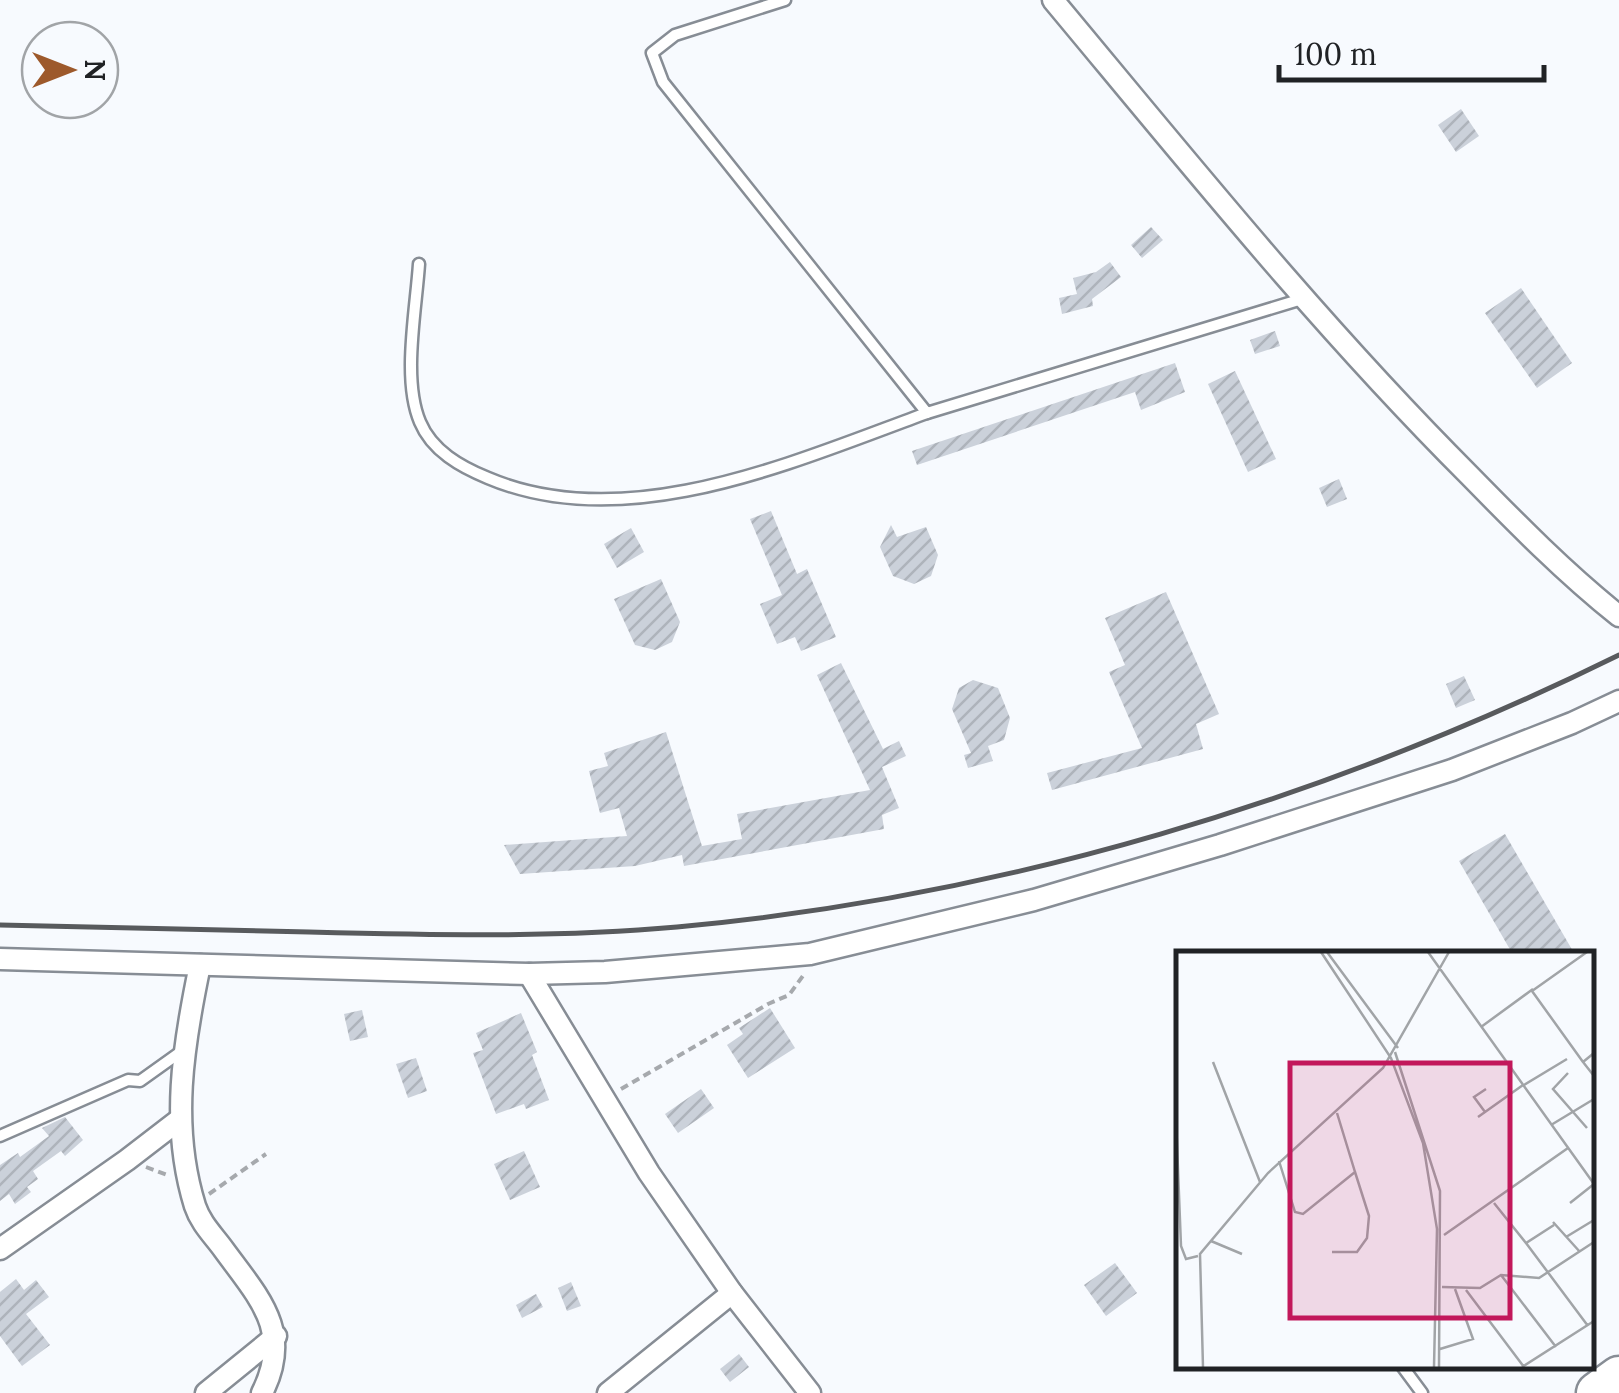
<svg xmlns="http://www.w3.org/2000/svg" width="1619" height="1393" font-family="Lora,serif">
	<defs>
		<pattern id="building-hatch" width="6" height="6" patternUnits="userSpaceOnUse" patternTransform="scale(2.5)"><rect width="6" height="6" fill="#cbd1da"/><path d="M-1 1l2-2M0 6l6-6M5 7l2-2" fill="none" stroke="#aeb3bb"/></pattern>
	</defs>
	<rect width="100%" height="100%" fill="#f7fafe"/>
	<!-- building -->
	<g fill="url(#building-hatch)">
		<path d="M 1461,109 L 1479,136 L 1456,152 L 1438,125 Z"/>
		<path d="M 1151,227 L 1163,240 L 1142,258 L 1131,245 Z"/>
		<path d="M 1110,262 L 1121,277 L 1092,299 L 1093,306 L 1062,314 L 1059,298 L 1077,294 L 1073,278 L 1096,272 Z"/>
		<path d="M 1521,288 L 1572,363 L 1537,388 L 1485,313 Z"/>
		<path d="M 1275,331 L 1280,346 L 1255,354 L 1250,340 Z"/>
		<path d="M 1175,363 L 1185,392 L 1141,410 L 1135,392 L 917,465 L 912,451 Z"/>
		<path d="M 1235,371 L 1276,459 L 1248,472 L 1208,384 Z"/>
		<path d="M 1339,479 L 1347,499 L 1327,507 L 1319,488 Z"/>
		<path d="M 771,511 L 797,574 L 807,569 L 836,637 L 801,651 L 795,637 L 777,644 L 760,604 L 782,595 L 750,519 Z"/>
		<path d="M 891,525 L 897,537 L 926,527 L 938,555 L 931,576 L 914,584 L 893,576 L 880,547 Z"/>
		<path d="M 631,528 L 644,552 L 617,568 L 604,544 Z"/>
		<path d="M 661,579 L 680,622 L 672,642 L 655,650 L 635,645 L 614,599 Z"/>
		<path d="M 1166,592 L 1219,714 L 1196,724 L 1203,749 L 1052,790 L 1047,773 L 1142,748 L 1109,672 L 1125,665 L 1105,618 Z"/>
		<path d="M 841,663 L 883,749 L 899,741 L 906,756 L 882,767 L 899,808 L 882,815 L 884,829 L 684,866 L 682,855 L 635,866 L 520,874 L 504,845 L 627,836 L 619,808 L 600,813 L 589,771 L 608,766 L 604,753 L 666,732 L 702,846 L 742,839 L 737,814 L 870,790 L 817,675 Z"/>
		<path d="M 1464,676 L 1475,700 L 1456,708 L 1446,684 Z"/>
		<path d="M 973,680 L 998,688 L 1010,718 L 1004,740 L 988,746 L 993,761 L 968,768 L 964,755 L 971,753 L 952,709 L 959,688 Z"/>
		<path d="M 1505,834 L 1574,953 L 1512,953 L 1459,861 Z"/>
		<path d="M 770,1008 L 795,1048 L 748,1078 L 727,1045 L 743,1034 L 739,1028 Z"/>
		<path d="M 362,1010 L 368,1037 L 350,1041 L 344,1014 Z"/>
		<path d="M 521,1013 L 537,1052 L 532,1055 L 549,1100 L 526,1109 L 524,1104 L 496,1114 L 473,1053 L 483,1050 L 476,1033 Z"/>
		<path d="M 416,1058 L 427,1091 L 408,1098 L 396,1064 Z"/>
		<path d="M 701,1089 L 714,1108 L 678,1133 L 665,1114 Z"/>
		<path d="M 65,1117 L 83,1140 L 65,1156 L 61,1151 L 33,1171 L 38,1179 L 27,1187 L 31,1192 L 15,1204 L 9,1194 L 0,1201 L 0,1165 L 18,1153 L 20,1157 L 49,1136 L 42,1128 Z"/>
		<path d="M 524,1151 L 540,1187 L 510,1200 L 494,1164 Z"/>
		<path d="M 1115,1263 L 1137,1293 L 1106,1316 L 1084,1285 Z"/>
		<path d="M 16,1279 L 24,1290 L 36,1280 L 49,1297 L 26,1314 L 50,1345 L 22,1366 L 0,1336 L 0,1292 Z"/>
		<path d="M 571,1282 L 581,1306 L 567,1311 L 558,1288 Z"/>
		<path d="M 536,1294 L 543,1307 L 522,1318 L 516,1305 Z"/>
		<path d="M 739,1354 L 749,1367 L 730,1382 L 720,1369 Z"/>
	</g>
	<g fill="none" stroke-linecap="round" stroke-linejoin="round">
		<!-- lane casing -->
		<g stroke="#878d95" stroke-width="15">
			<g id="lane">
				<path d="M 785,0 L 675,35 L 652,53 L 663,82 L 927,413 L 1302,299"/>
				<path d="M 419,264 C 416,310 402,380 420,422 C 432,451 461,467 488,478 C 627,537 795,461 927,413"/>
				<path d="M 0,1136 L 128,1080 L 140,1081 L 182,1051"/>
				<path d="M 1402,1366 L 1422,1393"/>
			</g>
		</g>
		<!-- street casing -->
		<g stroke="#878d95" stroke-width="25">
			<g id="street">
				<path d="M 1053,0 C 1188,162 1320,326 1469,475 C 1517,524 1565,573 1619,616"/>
				<path d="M 0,959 L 529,974 L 605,972 L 810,954 L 1034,900 L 1220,845 L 1452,770 L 1572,723 L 1619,701"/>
				<path d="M 200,965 C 183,1046 170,1126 195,1206 C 201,1224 214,1236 224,1250 C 260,1299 293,1332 262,1393"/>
				<path d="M 529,974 L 649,1173 L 732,1293 L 810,1393"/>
				<path d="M 0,1249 L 127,1160 L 179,1120"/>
				<path d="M 206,1393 L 276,1336"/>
				<path d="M 608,1393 L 732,1293"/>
			</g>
		</g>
		<!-- highway casing -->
		<g stroke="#878d95" stroke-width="45">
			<path id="highway" d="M 1597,1393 L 1619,1377"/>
		</g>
		<!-- path -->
		<g stroke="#a6a9ad" stroke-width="4" stroke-dasharray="8 5" stroke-linecap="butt">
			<path d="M 621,1089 L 768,1004 L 789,995 L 805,973"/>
			<path d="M 146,1167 L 170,1176"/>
			<path d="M 209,1194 L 266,1154"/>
		</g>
		<!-- lane -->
		<use href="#lane" stroke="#fff" stroke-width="10"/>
		<!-- street -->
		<use href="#street" stroke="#fff" stroke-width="20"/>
		<!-- highway -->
		<use href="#highway" stroke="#fff" stroke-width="40"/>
		<!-- rail -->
		<path stroke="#585a5d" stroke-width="5" d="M 0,925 C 103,928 206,930 309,932 C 431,935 555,938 677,927 C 1004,897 1325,800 1619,655"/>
	</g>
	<!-- overview -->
	<g transform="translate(1176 951)">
		<rect width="418" height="418" fill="#f7fafe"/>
		<path fill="none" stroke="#a1a4a7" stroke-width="2.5" d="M 145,1 L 215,107 L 247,192 L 261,278 L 258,416M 151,1 L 222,97M 252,1 L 418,233M 305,76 L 357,38M 219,101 L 264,240 L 263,416M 418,102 L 407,111 L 418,125M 37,111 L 84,231M 407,111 L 356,40 L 411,1M 392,122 L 377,138 L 411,177M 348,134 L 391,108M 309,161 L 298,146 L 310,138M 302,166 L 347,134M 0,167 L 5,295 L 10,308 L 22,305M 375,174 L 418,148M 103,210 L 119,261 L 127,263 L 179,221 L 161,162M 318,252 L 350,292 L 378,274M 394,252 L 418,233M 377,271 L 404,301M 268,284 L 392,197M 390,286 L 418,269M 35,290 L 66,303M 350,292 L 412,375M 156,301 L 181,301 L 191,287 L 193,265 L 179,221M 325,324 L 380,396M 266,336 L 304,337 L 325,324 L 363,327 L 418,291M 290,339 L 348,416M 264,398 L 297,388 L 279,338M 27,416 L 24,303 L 92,222 L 207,117 L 273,1M 346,416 L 418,370"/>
		<path fill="#c2185b" fill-opacity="0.15" stroke="#c2185b" stroke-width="5" d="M 114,112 L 334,112 L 334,367 L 114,367 Z"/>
		<rect width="418" height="418" fill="none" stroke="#202225" stroke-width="5"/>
	</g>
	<!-- north arrow -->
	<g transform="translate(70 70) rotate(90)"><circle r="48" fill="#f7fafe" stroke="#a1a4a7" stroke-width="2.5"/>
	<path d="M0-8L18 38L0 25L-18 38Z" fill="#9d592b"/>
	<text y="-15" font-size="28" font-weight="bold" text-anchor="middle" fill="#202225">N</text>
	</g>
	<!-- scale -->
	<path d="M1279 65v15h265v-15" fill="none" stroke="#202225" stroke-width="5"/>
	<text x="1294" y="65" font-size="30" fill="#202225" stroke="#f7fafe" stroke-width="8" paint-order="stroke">100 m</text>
</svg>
